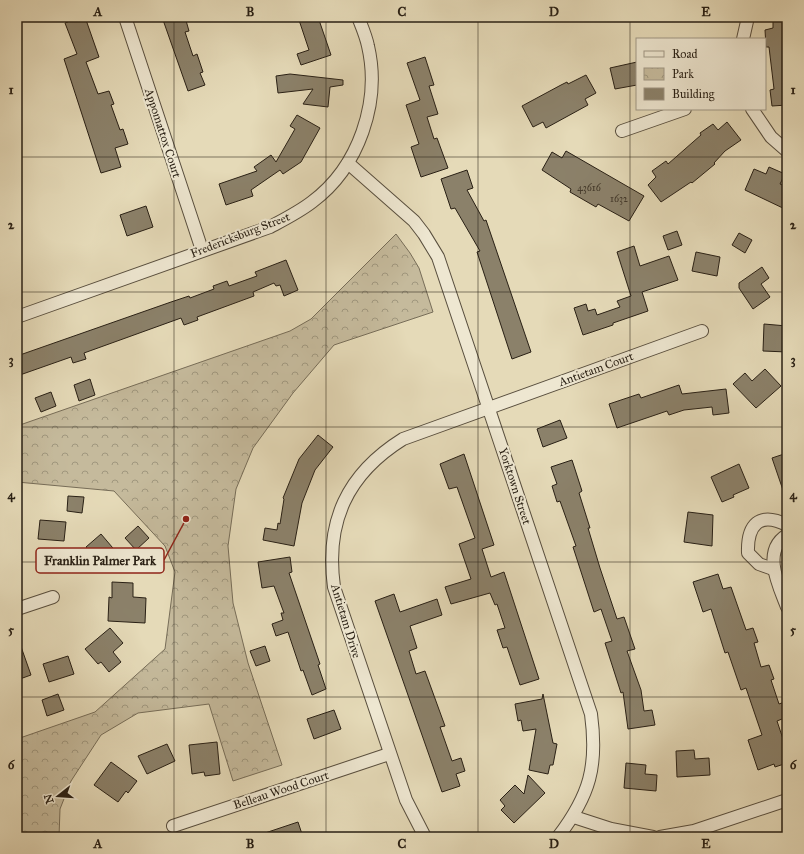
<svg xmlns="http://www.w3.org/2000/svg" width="804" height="854" font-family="'IM FELL Great Primer',serif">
	<defs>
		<pattern id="park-crowns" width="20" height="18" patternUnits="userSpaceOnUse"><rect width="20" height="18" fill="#c5ba9c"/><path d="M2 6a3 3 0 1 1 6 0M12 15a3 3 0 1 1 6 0" fill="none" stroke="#a0977e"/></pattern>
	</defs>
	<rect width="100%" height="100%" fill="#e5dab8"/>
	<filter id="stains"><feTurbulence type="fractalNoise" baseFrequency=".005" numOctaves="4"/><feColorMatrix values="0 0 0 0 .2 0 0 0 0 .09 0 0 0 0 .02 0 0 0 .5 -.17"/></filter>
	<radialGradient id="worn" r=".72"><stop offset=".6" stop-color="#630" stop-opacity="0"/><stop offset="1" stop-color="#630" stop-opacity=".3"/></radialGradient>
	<!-- park -->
	<path fill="url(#park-crowns)" stroke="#776d58" d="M 396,234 L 410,253 L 419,268 L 433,312 L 334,345 L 293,393 L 253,448 L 236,489 L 228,546 L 233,603 L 248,663 L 282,765 L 233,781 L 209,704 L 138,713 L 101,735 L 71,781 L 60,809 L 59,837 L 17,837 L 17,739 L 95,712 L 165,649 L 175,572 L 165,546 L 114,491 L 17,482 L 17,426 L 290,331 L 311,319 Z"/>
	<!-- building -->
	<g fill="#8b816a" stroke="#292015">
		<path d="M 66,17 L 85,17 L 99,57 L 86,62 L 98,94 L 109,91 L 114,104 L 111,105 L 120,130 L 123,129 L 128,144 L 115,148 L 121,167 L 101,173 L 64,59 L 77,54 L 65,23 L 68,22 Z"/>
		<path d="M 162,17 L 185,17 L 189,31 L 185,32 L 193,56 L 197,54 L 203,72 L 200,73 L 205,85 L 188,91 Z"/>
		<path d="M 298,17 L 318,17 L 331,55 L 301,65 L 297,54 L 309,50 Z"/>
		<path d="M 773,17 L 787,17 L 787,105 L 772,106 L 770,90 L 774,89 L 769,47 L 766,47 L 765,30 L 773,28 Z"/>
		<path d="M 425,57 L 434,85 L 429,86 L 438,114 L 427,117 L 434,139 L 437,138 L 448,168 L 421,177 L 411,147 L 419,144 L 406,105 L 420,100 L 407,63 Z"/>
		<path d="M 637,62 L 637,85 L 615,89 L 610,68 Z"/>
		<path d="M 290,74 L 343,80 L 343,85 L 330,87 L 328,107 L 303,104 L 313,89 L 278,93 L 276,76 Z"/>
		<path d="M 586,75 L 596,93 L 585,99 L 588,105 L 546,128 L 543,122 L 533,127 L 522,106 L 561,85 L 567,82 L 568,84 Z"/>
		<path d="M 297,115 L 320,128 L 301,162 L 283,174 L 280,170 L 251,190 L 253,196 L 226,205 L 219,184 L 257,171 L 254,167 L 271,155 L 276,162 L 295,129 L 290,126 Z"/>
		<path d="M 727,122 L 741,140 L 725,151 L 714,163 L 715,164 L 692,183 L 691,182 L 661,202 L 648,185 L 656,177 L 652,171 L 666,161 L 668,164 L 701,135 L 700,133 L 713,124 L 718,130 Z"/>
		<path d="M 566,151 L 644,196 L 629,221 L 598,204 L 596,207 L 570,192 L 571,189 L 542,170 L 552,152 L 562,158 Z"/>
		<path d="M 769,167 L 785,174 L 780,184 L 787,187 L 787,210 L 745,190 L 754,169 L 766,174 Z"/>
		<path d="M 467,170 L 473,188 L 467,190 L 484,221 L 486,220 L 531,352 L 512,359 L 477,252 L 480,251 L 455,208 L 451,209 L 441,179 Z"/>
		<path d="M 146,206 L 153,227 L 127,236 L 120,215 Z"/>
		<path d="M 677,231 L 682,245 L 668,250 L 663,236 Z"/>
		<path d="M 739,233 L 752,240 L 745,253 L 732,245 Z"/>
		<path d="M 634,246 L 640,266 L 669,256 L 678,280 L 642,292 L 648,311 L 613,323 L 613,325 L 583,335 L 574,308 L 586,304 L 588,311 L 595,309 L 597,315 L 620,307 L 617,301 L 631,296 L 617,252 Z"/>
		<path d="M 696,252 L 720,257 L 717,276 L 692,271 Z"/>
		<path d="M 286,260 L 298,290 L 284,296 L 280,285 L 276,286 L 274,283 L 253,292 L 254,296 L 197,317 L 198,320 L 184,325 L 181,318 L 84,353 L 86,359 L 73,363 L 71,357 L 17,376 L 17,356 L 171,302 L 189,296 L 190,298 L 214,289 L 213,286 L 227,281 L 229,286 L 257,276 L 255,272 Z"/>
		<path d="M 762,267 L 769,278 L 761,284 L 770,297 L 753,309 L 739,288 L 739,283 Z"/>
		<path d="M 764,324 L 787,326 L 787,352 L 763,351 Z"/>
		<path d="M 765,369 L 781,386 L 756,408 L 733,384 L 745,373 L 752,381 Z"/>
		<path d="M 90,379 L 95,395 L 79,401 L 74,385 Z"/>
		<path d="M 679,385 L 682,394 L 726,389 L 729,413 L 713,415 L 712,407 L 684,410 L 669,415 L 667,411 L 617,428 L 609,404 L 639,394 L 641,398 Z"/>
		<path d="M 51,392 L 56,406 L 41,412 L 35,398 Z"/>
		<path d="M 560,420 L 567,438 L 543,447 L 537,429 Z"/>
		<path d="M 318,435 L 333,447 L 315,470 L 302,503 L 294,546 L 263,540 L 265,528 L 277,530 L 278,523 L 280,524 L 284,499 L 283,498 L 299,459 Z"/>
		<path d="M 787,453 L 787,496 L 785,496 L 772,458 Z"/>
		<path d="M 464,454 L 494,545 L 482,549 L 491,577 L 504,572 L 539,679 L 520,685 L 507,647 L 503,648 L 497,630 L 505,628 L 497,604 L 495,605 L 490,593 L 451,604 L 445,587 L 471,579 L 459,544 L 475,538 L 457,487 L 449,489 L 440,464 Z"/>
		<path d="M 572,460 L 582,491 L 579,493 L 590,528 L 588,528 L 600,568 L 617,619 L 624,617 L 635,649 L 627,651 L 641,690 L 644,711 L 652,710 L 655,725 L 628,729 L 623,692 L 621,693 L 605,643 L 612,641 L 601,609 L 594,612 L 573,547 L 576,546 L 560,501 L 557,502 L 552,486 L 557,484 L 551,467 Z"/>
		<path d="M 739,464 L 749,488 L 733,495 L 734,497 L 722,502 L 711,477 Z"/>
		<path d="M 68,496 L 84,497 L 82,513 L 67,511 Z"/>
		<path d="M 688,512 L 713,515 L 712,546 L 684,542 Z"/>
		<path d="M 40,520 L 66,522 L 64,541 L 38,539 Z"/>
		<path d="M 138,526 L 149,538 L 136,550 L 125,538 Z"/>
		<path d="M 101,534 L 118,554 L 103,567 L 86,547 Z"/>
		<path d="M 290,557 L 292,572 L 289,573 L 320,664 L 318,665 L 326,689 L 312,695 L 303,670 L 301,671 L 288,632 L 276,636 L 272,624 L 283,620 L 281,613 L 284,613 L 274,586 L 262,588 L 258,562 Z"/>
		<path d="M 718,574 L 723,589 L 731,587 L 746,630 L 753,628 L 758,642 L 754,643 L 761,667 L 769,665 L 774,679 L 771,680 L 779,704 L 787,701 L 787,717 L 777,721 L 787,751 L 787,763 L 775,767 L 774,764 L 758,770 L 748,740 L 762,735 L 746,688 L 741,690 L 728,652 L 725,653 L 711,609 L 703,612 L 693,582 Z"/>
		<path d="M 112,582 L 133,583 L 133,597 L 146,598 L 145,623 L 108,621 L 109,597 L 112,598 Z"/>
		<path d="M 394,594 L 400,612 L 437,599 L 442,615 L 410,626 L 417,648 L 409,651 L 416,674 L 425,671 L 445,726 L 440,727 L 452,761 L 461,758 L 465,771 L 456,774 L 460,786 L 442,792 L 375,601 Z"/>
		<path d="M 110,628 L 123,643 L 113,652 L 121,662 L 109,672 L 101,662 L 98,664 L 85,649 Z"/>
		<path d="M 17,641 L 19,641 L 31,675 L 17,680 Z"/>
		<path d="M 265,646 L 270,661 L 256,666 L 250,651 Z"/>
		<path d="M 68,656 L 74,674 L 49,682 L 43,664 Z"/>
		<path d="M 58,694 L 64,710 L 47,716 L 42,700 Z"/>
		<path d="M 543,694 L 553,743 L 557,744 L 553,765 L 550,765 L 548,774 L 529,770 L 536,729 L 523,731 L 521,720 L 518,721 L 515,704 L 542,699 Z"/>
		<path d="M 334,710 L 341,729 L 314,739 L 307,719 Z"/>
		<path d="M 217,742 L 220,774 L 205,776 L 204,772 L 192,774 L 189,745 Z"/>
		<path d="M 167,744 L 175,761 L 147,774 L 138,756 Z"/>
		<path d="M 694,750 L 695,759 L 709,758 L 710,775 L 677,777 L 676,751 Z"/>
		<path d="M 111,762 L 137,781 L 128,793 L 126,791 L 118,802 L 94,785 Z"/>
		<path d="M 626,763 L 646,765 L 645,774 L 657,775 L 656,791 L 624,788 Z"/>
		<path d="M 528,775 L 545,793 L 514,823 L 501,810 L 505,806 L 500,800 L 515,785 L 524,794 Z"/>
		<path d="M 298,822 L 303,837 L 259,837 L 259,835 Z"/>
	</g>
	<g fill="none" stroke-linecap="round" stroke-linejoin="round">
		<!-- minor casing -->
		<g stroke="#584e3e" stroke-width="14">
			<g id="minor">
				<path d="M 125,17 L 202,250"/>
				<path d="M 743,39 L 748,17"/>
				<path d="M 752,109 L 771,137 L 787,151"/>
				<path d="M 622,131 L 685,109"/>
				<path d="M 348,163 L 414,221 L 424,234 L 438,257 L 591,714 C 598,766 590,795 558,837"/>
				<path d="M 17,317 L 270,227 C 285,219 299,212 312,202 C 359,167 381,102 368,46 C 366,36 362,27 358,17"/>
				<path d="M 787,535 C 761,551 779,586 787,607"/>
				<path d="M 773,569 L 759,564 L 748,553 C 747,525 759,511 787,525"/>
				<path d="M 17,609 L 53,597"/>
				<path d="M 574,817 L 611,829 L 653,837"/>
				<path d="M 173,826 L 389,754"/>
				<path d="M 425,837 L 406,800 L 334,587 C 325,522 347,474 403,439 L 702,331"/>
				<path d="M 660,837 L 694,831 L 787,800"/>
			</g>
		</g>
		<!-- minor -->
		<use href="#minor" stroke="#eee7d1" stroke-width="12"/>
	</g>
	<!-- grid -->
	<path fill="none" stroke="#292015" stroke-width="1" stroke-opacity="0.55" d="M 174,17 L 174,837M 326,17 L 326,837M 478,17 L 478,837M 630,17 L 630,837M 17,157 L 787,157M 17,292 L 787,292M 17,427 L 787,427M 17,562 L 787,562M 17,697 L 787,697"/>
	<g text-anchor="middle" stroke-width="4" stroke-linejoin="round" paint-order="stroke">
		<!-- number labels -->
		<g font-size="10" fill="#42382a">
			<text x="589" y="191">43616</text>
			<text x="619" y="202">1632</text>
		</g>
		<!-- street labels -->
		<g font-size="12" fill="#292015" stroke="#eee7d1">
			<text transform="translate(163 133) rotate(72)" y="4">Appomattox Court</text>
			<text transform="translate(240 235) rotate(-21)" y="4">Fredericksburg Street</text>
			<text transform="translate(596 369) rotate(-20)" y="4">Antietam Court</text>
			<text transform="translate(515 486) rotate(72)" y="4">Yorktown Street</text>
			<text transform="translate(346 621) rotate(73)" y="4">Antietam Drive</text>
			<text transform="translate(281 790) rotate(-18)" y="4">Belleau Wood Court</text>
		</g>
	</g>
	<!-- callouts -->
	<path fill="none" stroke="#8f2418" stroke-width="1.5" d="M186 519L164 560"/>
	<circle fill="#8f2418" stroke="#eee7d1" stroke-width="1.5" cx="186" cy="519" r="4"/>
	<rect fill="#eee7d1" stroke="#8f2418" stroke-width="1.5" x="36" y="548" width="128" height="25" rx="4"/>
	<g font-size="13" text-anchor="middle" font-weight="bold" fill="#292015">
		<text x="100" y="565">Franklin Palmer Park</text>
	</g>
	<!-- margin -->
	<rect width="804" height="854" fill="none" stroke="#e5dab8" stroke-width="44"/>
	<!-- legend -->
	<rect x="636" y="38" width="130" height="72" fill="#eee7d1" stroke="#9f9786"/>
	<rect x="644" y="51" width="20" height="6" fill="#eee7d1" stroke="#9f9786"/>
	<text x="672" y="58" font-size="12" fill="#292015">Road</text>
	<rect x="644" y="68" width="20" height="12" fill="url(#park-crowns)" stroke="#9f9786"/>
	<text x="672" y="78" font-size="12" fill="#292015">Park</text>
	<rect x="644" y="88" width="20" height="12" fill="#8b816a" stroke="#9f9786"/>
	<text x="672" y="98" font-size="12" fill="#292015">Building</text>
	<!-- north arrow -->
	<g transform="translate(58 796) rotate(253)" stroke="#eee7d1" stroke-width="3" paint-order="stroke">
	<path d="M0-3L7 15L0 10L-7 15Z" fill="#292015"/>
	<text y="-6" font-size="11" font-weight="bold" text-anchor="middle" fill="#292015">N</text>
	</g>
	<rect x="22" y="22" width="760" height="810" fill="none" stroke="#292015" stroke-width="1.5"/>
	<g font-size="13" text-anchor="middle" font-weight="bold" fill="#292015">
		<text x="98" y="16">A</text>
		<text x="250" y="16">B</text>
		<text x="402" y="16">C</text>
		<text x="554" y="16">D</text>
		<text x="706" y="16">E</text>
		<text x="11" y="94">1</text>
		<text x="793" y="94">1</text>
		<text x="11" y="229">2</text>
		<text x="793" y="229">2</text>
		<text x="11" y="364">3</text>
		<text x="793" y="364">3</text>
		<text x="11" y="499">4</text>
		<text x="793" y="499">4</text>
		<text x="11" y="634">5</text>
		<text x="793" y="634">5</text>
		<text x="11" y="769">6</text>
		<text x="793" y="769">6</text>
		<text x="98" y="848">A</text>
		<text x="250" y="848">B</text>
		<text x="402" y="848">C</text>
		<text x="554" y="848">D</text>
		<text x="706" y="848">E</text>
	</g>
	<rect width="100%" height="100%" filter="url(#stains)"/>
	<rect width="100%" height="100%" fill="url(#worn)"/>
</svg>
